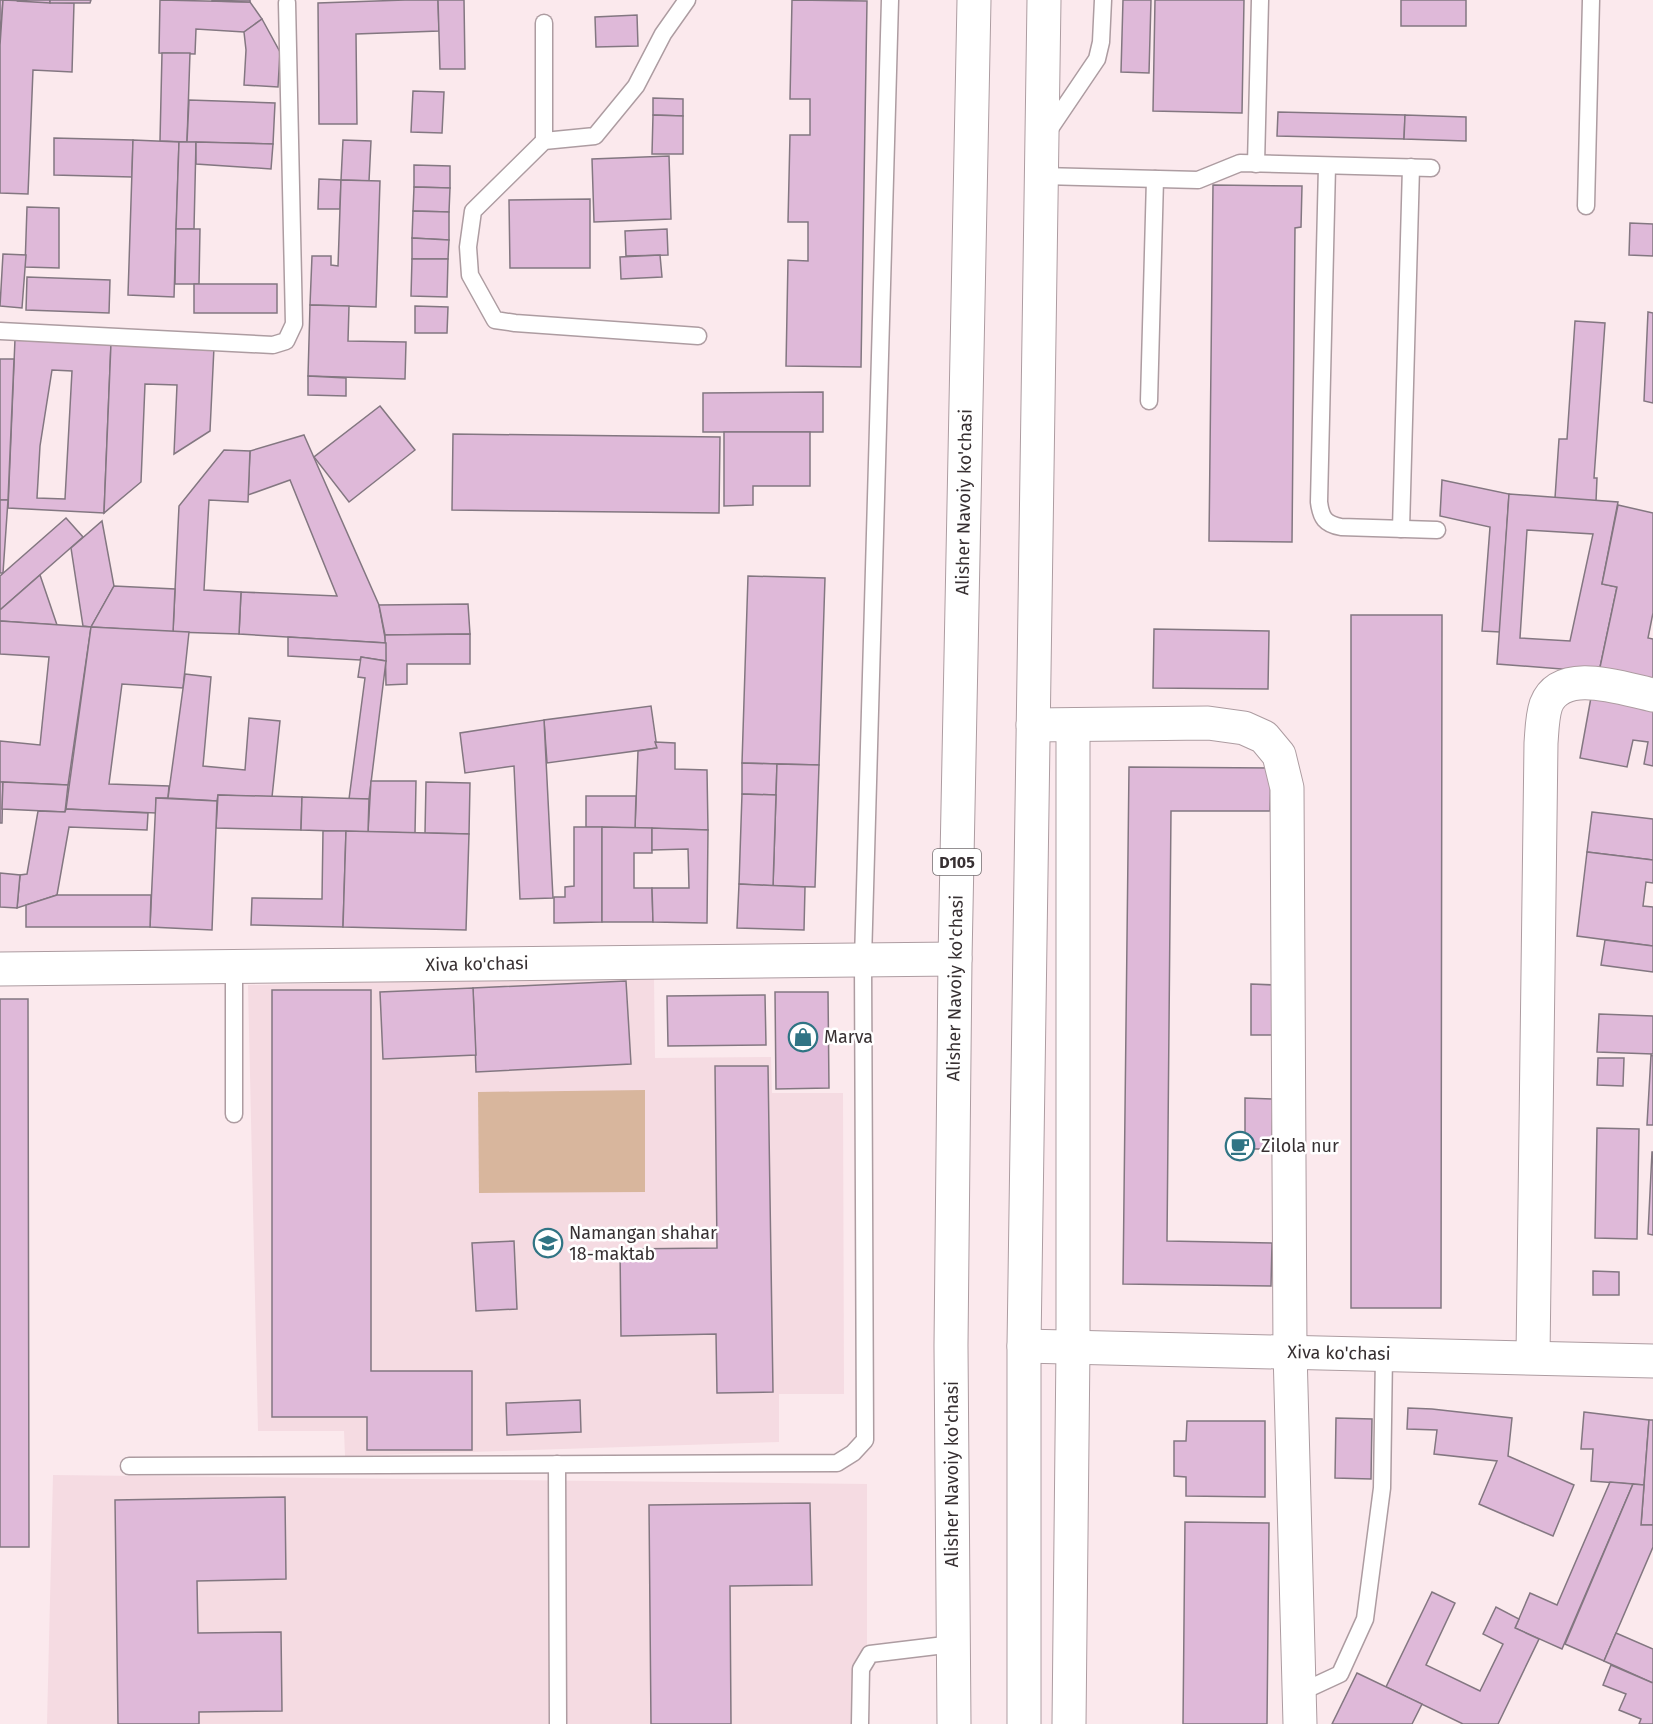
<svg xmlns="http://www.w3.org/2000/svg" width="1653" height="1724" font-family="'Fira Sans',sans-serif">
	<rect width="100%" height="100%" fill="#fbe9ed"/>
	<!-- built -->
	<g fill="#f5dbe2">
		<path d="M 654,977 L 655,1058 L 771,1057 L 772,1093 L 843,1093 L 844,1394 L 779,1394 L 779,1442 L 345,1456 L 344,1431 L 258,1431 L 248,985 Z"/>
		<path d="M 53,1475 L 867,1484 L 867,1724 L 47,1724 Z"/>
	</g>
	<!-- green -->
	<path fill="#d8b69d" d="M 645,1090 L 645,1192 L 479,1193 L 478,1092 Z"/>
	<!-- building -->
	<g fill="#dfb9d9" stroke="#837781" stroke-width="1.5" fill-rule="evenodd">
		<path d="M 0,0 L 3,0 L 0,45 Z"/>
		<path d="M 3,0 L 74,3 L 72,72 L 33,70 L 28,194 L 0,193 L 0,45 Z"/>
		<path d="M 19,0 L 50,0 L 50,3 L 18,1 Z"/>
		<path d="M 50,0 L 91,0 L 90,3 L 50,3 Z"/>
		<path d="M 160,0 L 250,2 L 262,19 L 244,32 L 196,29 L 195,54 L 159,53 Z"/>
		<path d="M 212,0 L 250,0 L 250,2 L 212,1 Z"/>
		<path d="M 405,0 L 438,0 L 439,31 L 356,34 L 357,124 L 319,124 L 318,3 Z"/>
		<path d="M 438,0 L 464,0 L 465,69 L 440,69 Z"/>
		<path d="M 792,0 L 867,1 L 861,367 L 786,366 L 788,260 L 808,261 L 808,222 L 788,222 L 790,135 L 810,135 L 810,99 L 790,99 Z"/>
		<path d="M 1123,0 L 1151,0 L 1149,73 L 1121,72 Z"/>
		<path d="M 1155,0 L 1244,0 L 1242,113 L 1153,111 Z"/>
		<rect x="1401" y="0" width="65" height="26"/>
		<path d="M 637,15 L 638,46 L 596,47 L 595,17 Z"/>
		<path d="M 262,19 L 280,52 L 278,87 L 244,85 L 246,50 L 244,32 Z"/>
		<path d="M 162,53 L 190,53 L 187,142 L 160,141 Z"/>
		<path d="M 413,91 L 444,92 L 442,133 L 411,132 Z"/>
		<path d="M 653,98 L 683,99 L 683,116 L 653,115 Z"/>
		<path d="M 189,100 L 275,103 L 273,144 L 187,142 Z"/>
		<path d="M 1278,112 L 1405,115 L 1404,139 L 1277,136 Z"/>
		<path d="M 653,115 L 683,116 L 683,154 L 652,154 Z"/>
		<path d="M 1405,115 L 1466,117 L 1466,141 L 1404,139 Z"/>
		<path d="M 54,138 L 133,140 L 132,177 L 54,175 Z"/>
		<path d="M 133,140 L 179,142 L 174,297 L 128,295 Z"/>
		<path d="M 343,140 L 371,141 L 369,181 L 341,180 Z"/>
		<path d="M 179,142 L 196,142 L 194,229 L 176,229 Z"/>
		<path d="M 196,142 L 273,144 L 271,169 L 196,164 Z"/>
		<path d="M 669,156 L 671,219 L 594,222 L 592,159 Z"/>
		<path d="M 414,165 L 450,166 L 450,188 L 414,187 Z"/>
		<path d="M 319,179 L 341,180 L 340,209 L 318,209 Z"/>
		<path d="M 341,180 L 380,181 L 376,307 L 310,305 L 312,256 L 331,256 L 331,265 L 338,266 Z"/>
		<path d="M 1213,185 L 1302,186 L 1301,227 L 1295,228 L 1292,542 L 1209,541 Z"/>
		<path d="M 414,187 L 450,188 L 449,212 L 413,211 Z"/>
		<path d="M 590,199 L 590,268 L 510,268 L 509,200 Z"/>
		<path d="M 27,207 L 59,208 L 59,268 L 25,267 Z"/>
		<path d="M 413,211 L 449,212 L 449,240 L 412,238 Z"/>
		<path d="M 1630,223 L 1653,224 L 1653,256 L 1629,255 Z"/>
		<path d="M 176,229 L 200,229 L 199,284 L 175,284 Z"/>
		<path d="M 667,229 L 668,255 L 626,256 L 625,231 Z"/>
		<path d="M 412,238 L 449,240 L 448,259 L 412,259 Z"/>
		<path d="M 3,254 L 26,255 L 22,308 L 0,306 Z"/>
		<path d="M 660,255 L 662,277 L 621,279 L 620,257 Z"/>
		<path d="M 412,259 L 448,259 L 447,297 L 411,296 Z"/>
		<path d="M 27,277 L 110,280 L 109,313 L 26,310 Z"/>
		<rect x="194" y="284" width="83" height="29"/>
		<path d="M 310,305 L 349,306 L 348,341 L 406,342 L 405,379 L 308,376 Z"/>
		<path d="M 415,306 L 448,307 L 447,333 L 415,333 Z"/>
		<path d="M 1648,312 L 1653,313 L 1653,403 L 1644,401 Z"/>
		<path d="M 1575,321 L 1605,323 L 1594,478 L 1597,478 L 1596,501 L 1555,498 L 1559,439 L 1567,439 Z"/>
		<path d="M 15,339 L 111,343 L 104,513 L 8,508 ZM 52,370 L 72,371 L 65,499 L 37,498 L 40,446 Z"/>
		<path d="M 111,343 L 214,347 L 210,431 L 174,454 L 177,385 L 145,384 L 141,482 L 104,513 Z"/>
		<path d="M 0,359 L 14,359 L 8,500 L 0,500 Z"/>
		<path d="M 308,376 L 346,378 L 346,396 L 308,395 Z"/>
		<path d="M 823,392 L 823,432 L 703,432 L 703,393 Z"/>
		<path d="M 380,406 L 415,450 L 349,502 L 314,457 Z"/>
		<path d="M 724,432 L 810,432 L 810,486 L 753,486 L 753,505 L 724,506 Z"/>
		<path d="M 453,434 L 720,437 L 719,513 L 452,510 Z"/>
		<path d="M 304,435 L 379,605 L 386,643 L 239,634 L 241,592 L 337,596 L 290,480 L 248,495 L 250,451 Z"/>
		<path d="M 224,450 L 250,451 L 248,502 L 209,500 L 204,590 L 241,592 L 239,634 L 173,632 L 179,506 Z"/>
		<path d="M 1442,480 L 1509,494 L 1500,632 L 1482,631 L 1490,527 L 1440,516 Z"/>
		<path d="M 1509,494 L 1618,502 L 1602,584 L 1617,587 L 1599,672 L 1497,664 ZM 1527,530 L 1593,534 L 1570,641 L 1520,638 Z"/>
		<path d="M 0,500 L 8,500 L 3,573 L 0,573 Z"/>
		<path d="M 1618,505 L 1653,513 L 1653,613 L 1648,638 L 1653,639 L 1653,683 L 1599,672 L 1617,587 L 1602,584 Z"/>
		<path d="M 66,518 L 83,537 L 0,610 L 0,576 Z"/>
		<path d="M 102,521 L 114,586 L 91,627 L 83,626 L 71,548 Z"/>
		<path d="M 40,575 L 57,625 L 0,621 L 0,610 Z"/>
		<path d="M 748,576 L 825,578 L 819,765 L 742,763 Z"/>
		<path d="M 114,586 L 175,589 L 173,632 L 91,627 Z"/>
		<path d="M 468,604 L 470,634 L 385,635 L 379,605 Z"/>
		<path d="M 1351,615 L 1442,615 L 1441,1308 L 1351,1308 Z"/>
		<path d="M 0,621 L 91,627 L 68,785 L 0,782 L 0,741 L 40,745 L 49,657 L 0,654 Z"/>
		<path d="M 91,627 L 189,632 L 183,688 L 122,684 L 109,784 L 169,786 L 168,798 L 156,798 L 156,813 L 66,809 Z"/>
		<path d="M 1154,629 L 1269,631 L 1268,689 L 1153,688 Z"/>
		<path d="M 470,634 L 470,664 L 407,664 L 407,684 L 386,685 L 385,635 Z"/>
		<path d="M 288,637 L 386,643 L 386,661 L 361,657 L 360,660 L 288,656 Z"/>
		<path d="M 361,657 L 386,661 L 369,799 L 349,799 L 365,678 L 358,677 Z"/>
		<path d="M 185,674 L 211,677 L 203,766 L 245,770 L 249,718 L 280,721 L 272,797 L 218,795 L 217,801 L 168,798 Z"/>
		<path d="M 1592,692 L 1653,704 L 1653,766 L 1644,764 L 1648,742 L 1633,740 L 1627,767 L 1580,758 Z"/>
		<path d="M 651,706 L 657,748 L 547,763 L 544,720 Z"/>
		<path d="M 544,720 L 553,898 L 520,899 L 514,766 L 465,773 L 460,733 Z"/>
		<path d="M 655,742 L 675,743 L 675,769 L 707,770 L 708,830 L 635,828 L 638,751 L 657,748 Z"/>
		<path d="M 742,763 L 777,764 L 776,795 L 742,794 Z"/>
		<path d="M 777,764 L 819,765 L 815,887 L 773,886 Z"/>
		<path d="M 1129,767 L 1271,768 L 1270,811 L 1171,811 L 1167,1241 L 1272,1243 L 1271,1286 L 1123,1284 Z"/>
		<path d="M 371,781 L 416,781 L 415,833 L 368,832 Z"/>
		<path d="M 0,782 L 3,782 L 2,823 L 0,823 Z"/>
		<path d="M 3,782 L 68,785 L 65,812 L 2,809 Z"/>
		<path d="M 426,782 L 470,783 L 469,834 L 425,833 Z"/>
		<path d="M 742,794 L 776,795 L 773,886 L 739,884 Z"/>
		<path d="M 218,795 L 302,797 L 301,830 L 216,828 Z"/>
		<path d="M 586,796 L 636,796 L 635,828 L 586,827 Z"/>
		<path d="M 302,797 L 369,799 L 368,832 L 301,830 Z"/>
		<path d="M 156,798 L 217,801 L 212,930 L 150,927 Z"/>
		<path d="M 66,809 L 148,813 L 147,830 L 69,827 L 57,895 L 17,908 L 20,875 L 27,874 L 38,811 L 65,812 Z"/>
		<path d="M 1592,812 L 1653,819 L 1653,860 L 1587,852 Z"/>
		<path d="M 574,827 L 602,827 L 602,922 L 554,923 L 554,897 L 565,897 L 565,887 L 574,886 Z"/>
		<path d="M 602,827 L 652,828 L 652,853 L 634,853 L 634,888 L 652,888 L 653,922 L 602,922 Z"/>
		<path d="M 652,828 L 708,830 L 707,923 L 653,922 L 652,888 L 689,888 L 688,849 L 652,850 Z"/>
		<path d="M 323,831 L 346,831 L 343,927 L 251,925 L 252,898 L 322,899 Z"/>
		<path d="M 346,831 L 469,834 L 466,930 L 343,927 Z"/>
		<path d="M 1587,852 L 1653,860 L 1653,883 L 1646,882 L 1643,906 L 1653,907 L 1653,946 L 1577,936 Z"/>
		<path d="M 0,873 L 20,875 L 17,908 L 0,907 Z"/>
		<path d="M 739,884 L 805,887 L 804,930 L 737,928 Z"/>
		<path d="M 57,895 L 151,895 L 150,927 L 26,927 L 26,905 Z"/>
		<path d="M 1605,940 L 1653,946 L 1653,972 L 1601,965 Z"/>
		<path d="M 626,981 L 631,1064 L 476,1072 L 473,988 Z"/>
		<path d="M 1251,984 L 1275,985 L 1273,1035 L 1251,1035 Z"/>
		<path d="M 473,988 L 476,1055 L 383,1059 L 380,992 Z"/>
		<path d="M 272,990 L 371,990 L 371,1371 L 472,1371 L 472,1450 L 367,1450 L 367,1417 L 272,1417 Z"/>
		<path d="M 775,992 L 828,992 L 829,1088 L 776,1089 Z"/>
		<path d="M 765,995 L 766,1045 L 668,1046 L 667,996 Z"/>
		<path d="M 0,999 L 28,999 L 29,1547 L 0,1547 Z"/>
		<path d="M 1599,1014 L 1653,1016 L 1653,1054 L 1597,1052 Z"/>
		<path d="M 1651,1055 L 1653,1056 L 1653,1125 L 1647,1125 Z"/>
		<path d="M 1598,1058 L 1624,1058 L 1623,1086 L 1597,1085 Z"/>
		<path d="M 715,1066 L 768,1066 L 773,1392 L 717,1393 L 716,1334 L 621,1336 L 620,1249 L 717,1248 Z"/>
		<path d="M 1245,1098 L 1273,1099 L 1272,1149 L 1245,1149 Z"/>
		<path d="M 1597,1128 L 1639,1129 L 1637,1239 L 1595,1238 Z"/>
		<path d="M 1652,1152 L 1653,1152 L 1653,1235 L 1648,1234 Z"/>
		<path d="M 514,1241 L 517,1309 L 476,1311 L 472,1243 Z"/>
		<path d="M 1593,1271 L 1619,1272 L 1619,1295 L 1593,1295 Z"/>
		<path d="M 580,1400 L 581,1432 L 507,1435 L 506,1403 Z"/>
		<path d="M 1408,1408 L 1432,1409 L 1512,1418 L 1508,1456 L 1574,1485 L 1553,1536 L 1479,1504 L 1497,1461 L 1434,1454 L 1437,1430 L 1407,1429 Z"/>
		<path d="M 1584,1412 L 1649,1420 L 1644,1485 L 1591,1481 L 1593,1449 L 1581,1449 Z"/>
		<path d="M 1336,1418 L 1372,1419 L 1371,1479 L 1335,1478 Z"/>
		<path d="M 1649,1420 L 1653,1420 L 1653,1525 L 1641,1525 Z"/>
		<path d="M 1187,1421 L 1265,1421 L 1265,1497 L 1186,1496 L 1186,1477 L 1174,1476 L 1174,1441 L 1186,1441 Z"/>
		<path d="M 1610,1482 L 1633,1484 L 1562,1649 L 1515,1628 L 1530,1593 L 1557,1605 Z"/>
		<path d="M 1633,1484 L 1644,1485 L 1641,1525 L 1653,1525 L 1653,1547 L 1604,1661 L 1565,1644 Z"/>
		<path d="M 285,1497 L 286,1579 L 197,1581 L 198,1633 L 281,1632 L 282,1711 L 199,1712 L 199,1724 L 118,1724 L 115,1500 Z"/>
		<path d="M 810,1503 L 812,1585 L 730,1586 L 731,1724 L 651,1724 L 649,1505 Z"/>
		<path d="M 1185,1522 L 1269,1523 L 1267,1724 L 1183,1724 Z"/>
		<path d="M 1432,1592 L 1455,1603 L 1426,1665 L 1480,1691 L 1503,1644 L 1483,1634 L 1496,1607 L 1519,1619 L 1515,1628 L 1539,1639 L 1498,1724 L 1463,1724 L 1386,1687 Z"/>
		<path d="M 1616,1633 L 1653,1649 L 1653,1683 L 1604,1661 Z"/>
		<path d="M 1611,1665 L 1653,1683 L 1653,1724 L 1639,1724 L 1641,1719 L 1619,1710 L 1626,1694 L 1603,1685 Z"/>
		<path d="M 1357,1673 L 1422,1704 L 1412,1724 L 1332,1724 Z"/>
	</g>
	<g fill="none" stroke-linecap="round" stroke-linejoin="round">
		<!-- lane casing -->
		<g stroke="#ad9ca1" stroke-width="19">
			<g id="lane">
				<path d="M 687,0 L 663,34 L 636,86 L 595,136 L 544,141 L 473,211 L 468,247 L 470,275 L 495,320 L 515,323 L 698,336"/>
				<path d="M 1047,133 L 1097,59 L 1101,42 L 1103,0"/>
				<path d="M 544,141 L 544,23"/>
				<path d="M 1256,164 L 1260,0"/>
				<path d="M 1327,166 L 1319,502 C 1321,518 1325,524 1341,527 L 1437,530"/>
				<path d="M 1042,176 L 1198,180 L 1240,163 L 1431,168"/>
				<path d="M 1586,206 L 1591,0"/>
				<path d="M 0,331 L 273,345 L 286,341 L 294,324 L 287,3"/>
				<path d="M 1149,401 L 1155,179"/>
				<path d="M 1401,529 L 1411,167"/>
				<path d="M 234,1114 L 234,967"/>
				<path d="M 557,1464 L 558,1724"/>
				<path d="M 129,1466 L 837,1463 L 853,1453 L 865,1440 L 863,960 L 890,0"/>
				<path d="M 1299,1693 L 1340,1674 L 1365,1619 L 1382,1488 L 1384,1354"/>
				<path d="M 860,1724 L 861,1669 L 870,1654 L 953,1644"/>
			</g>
		</g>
		<!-- street casing -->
		<g stroke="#ad9ca1" stroke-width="35">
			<g id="street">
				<path d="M 1033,725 L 1208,723 L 1244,728 L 1264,737 L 1279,755 L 1287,788 L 1290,1351 L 1300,1724"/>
				<path d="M 0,969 L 955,959"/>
				<path d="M 1024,1346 L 1653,1361"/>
				<path d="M 1533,1356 L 1541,743 C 1542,731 1542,717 1546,705 C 1561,666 1623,689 1653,695"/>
				<path d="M 1069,1724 L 1073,1347 L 1073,725"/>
			</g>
		</g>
		<!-- primary casing -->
		<g stroke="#ad9ca1" stroke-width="35">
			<g id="primary">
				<path d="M 954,1724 L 951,1346 L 955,959 L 974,0"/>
				<path d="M 1024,1724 L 1024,1346 L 1044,0"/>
			</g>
		</g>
		<!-- lane -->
		<use href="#lane" stroke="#fff" stroke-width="16"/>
		<!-- street -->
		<use href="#street" stroke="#fff" stroke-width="33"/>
		<!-- primary -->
		<use href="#primary" stroke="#fff" stroke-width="33"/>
	</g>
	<!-- icons -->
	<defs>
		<g id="shop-ring" transform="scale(1.5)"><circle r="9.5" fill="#fff" stroke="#307484" stroke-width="1.5"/><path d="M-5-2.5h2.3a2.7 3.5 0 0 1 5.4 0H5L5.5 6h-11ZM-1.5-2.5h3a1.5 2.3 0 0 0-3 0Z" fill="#307484"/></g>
		<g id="cafe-ring" transform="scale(1.5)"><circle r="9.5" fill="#fff" stroke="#307484" stroke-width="1.5"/><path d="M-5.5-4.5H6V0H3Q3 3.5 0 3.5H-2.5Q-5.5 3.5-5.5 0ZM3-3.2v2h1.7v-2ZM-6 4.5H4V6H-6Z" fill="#307484"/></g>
		<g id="school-ring" transform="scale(1.5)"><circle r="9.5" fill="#fff" stroke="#307484" stroke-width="1.5"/><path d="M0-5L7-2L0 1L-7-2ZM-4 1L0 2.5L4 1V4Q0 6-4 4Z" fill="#307484"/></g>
	</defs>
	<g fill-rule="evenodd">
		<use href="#shop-ring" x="803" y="1037"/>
		<use href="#cafe-ring" x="1240" y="1146"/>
		<use href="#school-ring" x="548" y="1243"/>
	</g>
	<g text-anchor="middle" stroke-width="5" stroke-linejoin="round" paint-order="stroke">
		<!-- shield labels -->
		<rect fill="#fff" stroke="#736e70" stroke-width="1.5" x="933" y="849" width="48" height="26" rx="4.5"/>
		<g font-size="16" font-weight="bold" fill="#373032">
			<text x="957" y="868">D105</text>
		</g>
		<!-- street labels -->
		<g font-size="18" fill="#373032" stroke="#fff">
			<text transform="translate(964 502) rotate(-89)" y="6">Alisher Navoiy ko'chasi</text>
			<text transform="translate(477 964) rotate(-1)" y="6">Xiva ko'chasi</text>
			<text transform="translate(955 988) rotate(-89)" y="6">Alisher Navoiy ko'chasi</text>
			<text transform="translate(1339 1353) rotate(1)" y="6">Xiva ko'chasi</text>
			<text transform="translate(952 1474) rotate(-90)" y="6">Alisher Navoiy ko'chasi</text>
		</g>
		<!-- poi labels -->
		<g font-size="18" fill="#373032" stroke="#fff" text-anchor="start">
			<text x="824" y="1043">Marva</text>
			<text x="1261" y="1152">Zilola nur</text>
			<text x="569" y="1239">Namangan shahar<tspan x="569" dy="21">18-maktab</tspan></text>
		</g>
	</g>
</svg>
